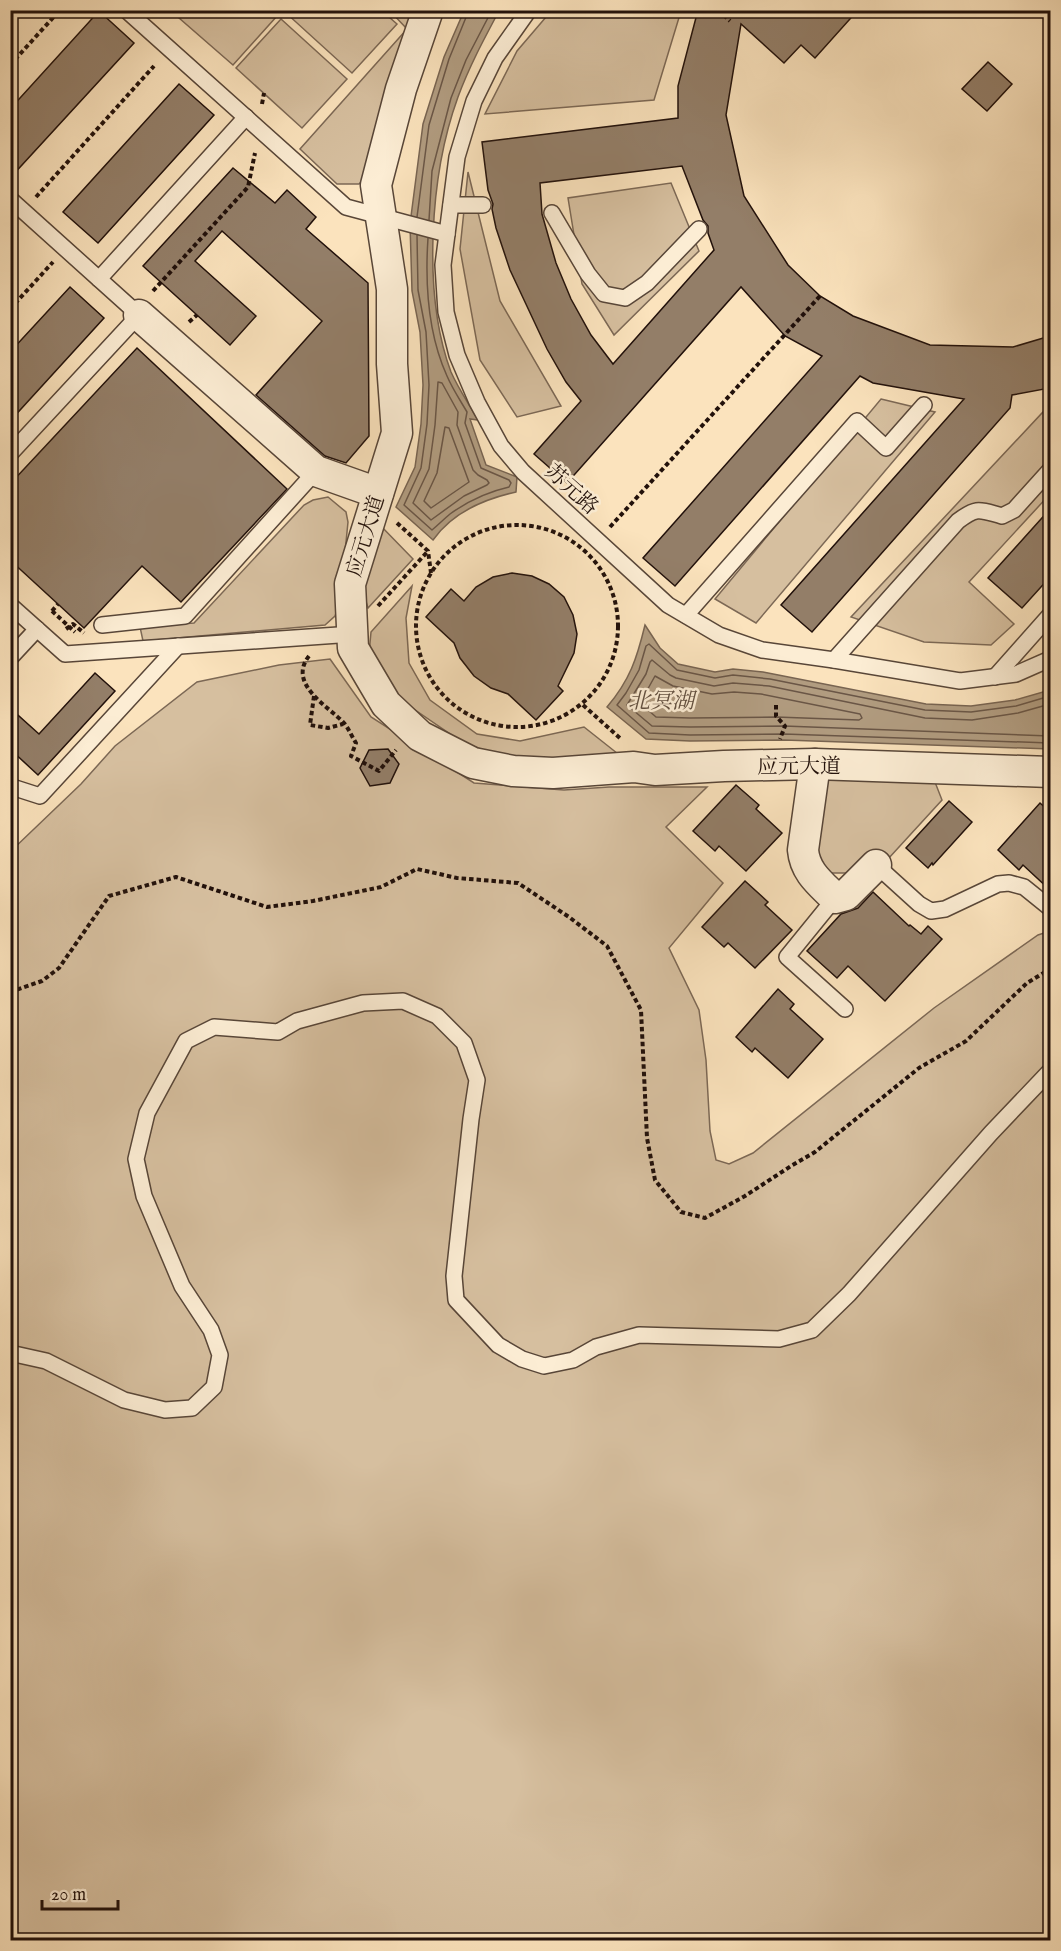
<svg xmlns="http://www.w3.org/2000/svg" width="1061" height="1951" font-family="'IM FELL English','Noto Serif SC',serif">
	<rect width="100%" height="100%" fill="#fbe3bd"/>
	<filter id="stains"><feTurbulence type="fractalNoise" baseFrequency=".00333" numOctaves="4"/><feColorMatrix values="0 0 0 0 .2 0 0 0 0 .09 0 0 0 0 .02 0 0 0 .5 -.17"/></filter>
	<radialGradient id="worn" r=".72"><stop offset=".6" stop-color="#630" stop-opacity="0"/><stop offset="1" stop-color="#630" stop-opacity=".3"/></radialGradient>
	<!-- green -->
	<g fill="#d6bf9f" stroke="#7c6855" stroke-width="1.5">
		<path d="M 288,10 L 382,11 L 397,24 L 352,73 L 286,13 Z"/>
		<path d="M 552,10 L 681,11 L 654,100 L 485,114 L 517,51 Z"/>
		<path d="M 271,11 L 277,16 L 233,65 L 171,11 Z"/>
		<path d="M 390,11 L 419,11 L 370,173 L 359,184 L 337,184 L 300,149 L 407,29 Z"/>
		<path d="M 281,19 L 347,79 L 302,128 L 236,68 Z"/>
		<path d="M 468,172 L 500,301 L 561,406 L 517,417 L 480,360 L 460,249 Z"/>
		<path d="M 671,183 L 699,251 L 614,335 L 582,284 L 568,198 Z"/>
		<path d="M 881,399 L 935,412 L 756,623 L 715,599 Z"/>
		<path d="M 1050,409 L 1050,494 L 969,582 L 1014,624 L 991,645 L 924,642 L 851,617 L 1043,412 Z"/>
		<path d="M 328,497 L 346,512 L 348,522 L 340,602 L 335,616 L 325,625 L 143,641 L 140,627 L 194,623 L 304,505 L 313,500 Z"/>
		<path d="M 379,524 L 413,559 L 368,608 L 360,582 Z"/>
		<path d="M 412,586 L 406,618 L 409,663 L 430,700 L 477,734 L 520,741 L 584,727 L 627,761 L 529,767 L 462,742 L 402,701 L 369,654 L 371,632 Z"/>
		<path d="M 330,659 L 371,717 L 474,783 L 564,790 L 609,787 L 707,787 L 666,827 L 723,883 L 669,948 L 699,1010 L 706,1060 L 710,1131 L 716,1160 L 729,1164 L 753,1153 L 934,1008 L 1038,935 L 1050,931 L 1050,1940 L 11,1940 L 11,851 L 81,784 L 115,746 L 197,682 L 279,665 Z"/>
		<path d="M 933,777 L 942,800 L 888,859 L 875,850 L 850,873 L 822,873 L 814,858 L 825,778 Z"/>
	</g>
	<!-- water -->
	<g fill="#b19c80" stroke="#786451" stroke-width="1.5">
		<path d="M 464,11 L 499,11 C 484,39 469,67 458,97 C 430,174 422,294 451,372 C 458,388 469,404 478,420 L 470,419 L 486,465 L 517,477 L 516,492 C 484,499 452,513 433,540 L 396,507 L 415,467 L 421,424 L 423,385 L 420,332 L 412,291 L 410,224 L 423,124 L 444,57 Z"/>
		<path d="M 645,625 L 660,648 L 678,664 L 715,672 L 733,669 L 763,672 L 926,704 L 971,706 L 1015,700 L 1050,690 L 1050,749 L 784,740 L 690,741 L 646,739 L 607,707 C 630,680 637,658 645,625 Z"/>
	</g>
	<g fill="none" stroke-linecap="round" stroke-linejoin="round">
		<!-- shore -->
		<g stroke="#6a5646" stroke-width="1.5">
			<path d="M 417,217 L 429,125 L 449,59 L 469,10"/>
			<path d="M 429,220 L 432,171 L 451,98 L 466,60 L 492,10"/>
			<path d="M 417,235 L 418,290 L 426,332 L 429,385 L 427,424 L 421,468 L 404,505 L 432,530 C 438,525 444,519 450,514 C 468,501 487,492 509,487 L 511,483 L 509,480 L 481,468 L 465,423 L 467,412 C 460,400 452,388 447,376 C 428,334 425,283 428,238"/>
			<path d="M 438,382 L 442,383 L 458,412 L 457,425 L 473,470 L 478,475 L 487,480 L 489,483 L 487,485 L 464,496 L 431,520 L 413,503 L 429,469 L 435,425 Z"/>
			<path d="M 445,427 L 449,428 L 469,482 L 431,508 L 424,501 L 437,473 Z"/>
			<path d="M 655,676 L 673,686 L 712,694 L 734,692 L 761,694 L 860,714 L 862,718 L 859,720 L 776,717 L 690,718 L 656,717 L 640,703 Z"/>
			<path d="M 1050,696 L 1016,706 L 971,712 L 925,710 L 770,679 L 733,675 L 715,678 L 677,670 L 649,644 L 646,646 L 639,670 L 626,693 L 617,705 L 649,733 L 690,735 L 784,734 L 1050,743"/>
			<path d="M 1050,704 L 1018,713 L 972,720 L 925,718 L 769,686 L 733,683 L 714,686 L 676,678 L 670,675 L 652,660 L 650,662 L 646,674 L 627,705 L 652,726 L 690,727 L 784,726 L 1050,736"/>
		</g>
	</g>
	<!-- building -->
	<g fill="#937e68" stroke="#22110b" stroke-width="1.5" fill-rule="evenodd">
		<path d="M 698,10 L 858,10 L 815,58 L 801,45 L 784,63 L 741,24 L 726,115 L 744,196 L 788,265 L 820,296 L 853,316 L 930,345 L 1013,347 L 1050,336 L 1050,388 L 1012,395 L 1010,408 L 812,632 L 781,605 L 964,399 L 873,383 L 860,376 L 675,586 L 643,558 L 822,356 L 785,336 L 741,287 L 567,483 L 534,454 L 581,401 L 566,382 L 547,349 L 510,270 L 496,228 L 492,209 L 493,204 L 488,190 L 482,142 L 678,118 L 678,86 ZM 682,166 L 703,220 L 708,226 L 708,233 L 714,250 L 613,364 L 591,335 L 571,299 L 556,263 L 542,214 L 540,183 Z"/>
		<path d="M 99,11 L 134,43 L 10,178 L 10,109 Z"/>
		<path d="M 988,62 L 1012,84 L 987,111 L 962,89 Z"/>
		<path d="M 179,84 L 214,115 L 98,243 L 63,212 Z"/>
		<path d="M 233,168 L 275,203 L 287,190 L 316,217 L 306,229 L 368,283 L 369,436 L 346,463 L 325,456 L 256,395 L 322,321 L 222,231 L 195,261 L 256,316 L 230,345 L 143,266 Z"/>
		<path d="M 70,287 L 104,318 L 10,421 L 10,352 Z"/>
		<path d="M 137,348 L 287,489 L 181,602 L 142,566 L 84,628 L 10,560 L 10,484 Z"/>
		<path d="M 1050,509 L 1050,577 L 1022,608 L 988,578 Z"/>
		<path d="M 512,573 L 532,576 L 549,584 L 564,597 L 573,615 L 577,634 L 574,653 L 558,686 L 563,691 L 536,720 L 508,694 L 491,688 L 474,676 L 460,658 L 454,643 L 426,617 L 451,589 L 464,601 L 476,587 L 493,577 Z"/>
		<path d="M 95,673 L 115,691 L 38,775 L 10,749 L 10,708 L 39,734 Z"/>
		<path d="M 388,749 L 399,764 L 390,783 L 370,786 L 360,768 L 369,750 Z"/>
		<path d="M 736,785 L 759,805 L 756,809 L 782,833 L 746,871 L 719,846 L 715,851 L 693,831 Z"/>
		<path d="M 949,801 L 972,822 L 933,865 L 932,863 L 928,868 L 906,848 Z"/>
		<path d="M 1040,803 L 1050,812 L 1050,890 L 1023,865 L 1019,870 L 998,850 Z"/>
		<path d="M 745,881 L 768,902 L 765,905 L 792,930 L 755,968 L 728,943 L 724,947 L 702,927 Z"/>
		<path d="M 873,892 L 909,926 L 910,925 L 921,934 L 928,926 L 942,939 L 885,1001 L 848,966 L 837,978 L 807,951 L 841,914 L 858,908 Z"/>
		<path d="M 778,989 L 794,1004 L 790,1009 L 823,1039 L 788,1078 L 755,1048 L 752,1052 L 736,1037 Z"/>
	</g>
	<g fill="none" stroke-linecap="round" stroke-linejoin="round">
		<!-- lane casing -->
		<g stroke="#584638" stroke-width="18">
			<g id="lane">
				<path d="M 126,10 L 346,207 L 447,234"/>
				<path d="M 529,10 L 495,58 L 474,101 L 457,157 L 443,265 L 446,312 L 457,355 L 477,402 L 501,446 L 523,472 L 668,605 L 719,635 L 762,650 L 834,660 L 960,681 L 1016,674 L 1050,659"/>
				<path d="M 10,199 L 139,315 L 10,454"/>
				<path d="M 451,205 L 483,205"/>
				<path d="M 552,213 L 588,274 L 604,294 L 625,298 L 647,283 L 699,229"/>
				<path d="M 99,279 L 246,117"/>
				<path d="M 10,605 L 65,654 L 353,634"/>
				<path d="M 686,615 L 857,421 L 886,448 L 924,405"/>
				<path d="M 102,625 L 185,616 L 316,471"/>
				<path d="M 10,658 L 37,629"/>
				<path d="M 834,660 L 958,521 C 978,506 980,510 1002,516 L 1014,510 L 1050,470"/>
				<path d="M 995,677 L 1050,615"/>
				<path d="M 10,789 L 12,787 L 40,796 L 178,646"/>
				<path d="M 876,865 L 919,904 L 931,911 L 945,909 L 998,884 L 1009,883 L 1024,887 L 1050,908"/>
				<path d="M 835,898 L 787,957 L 845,1009"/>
				<path d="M 10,1353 L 46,1361 L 124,1400 L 165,1410 L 192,1408 L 214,1387 L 220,1355 L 211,1330 L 182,1286 L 144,1196 L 136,1159 L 147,1113 L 186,1041 L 214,1027 L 278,1032 L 297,1021 L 363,1003 L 403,1001 L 437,1016 L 464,1043 L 477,1080 L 471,1119 L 454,1276 L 456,1300 L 498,1345 L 522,1359 L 544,1366 L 573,1360 L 596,1347 L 639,1335 L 779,1339 L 812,1330 L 849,1294 L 991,1133 L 1050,1071"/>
			</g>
		</g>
		<!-- street casing -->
		<g stroke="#584638" stroke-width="33">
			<g id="street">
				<path d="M 428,10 L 401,89 L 376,185 L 392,289 L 392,364 L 397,433 L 350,584 L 353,648 L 386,704 L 420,736 L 473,763 L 513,771 L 553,773 L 634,767 L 655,770 L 724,766 L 815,764 L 1050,772"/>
				<path d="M 139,315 L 316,471 L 378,493"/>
				<path d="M 815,764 L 803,850 C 805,872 820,883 835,898 L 846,895 L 876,865"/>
			</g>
		</g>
		<!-- path -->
		<g stroke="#22110b" stroke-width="4" stroke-dasharray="4.5 3" stroke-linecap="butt">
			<path d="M 718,10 L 730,21"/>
			<path d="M 10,65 L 60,10"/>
			<path d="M 262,104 L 264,93"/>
			<path d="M 36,197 L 154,66"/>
			<path d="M 153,291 L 248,187 L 255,153"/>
			<path d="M 10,309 L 53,262"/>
			<path d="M 189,322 L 197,315"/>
			<path d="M 397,523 L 428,551 L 431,573"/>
			<circle cx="517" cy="626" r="101"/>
			<path d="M 610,527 L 820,296"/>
			<path d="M 378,606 L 428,551"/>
			<path d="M 52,611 L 58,604"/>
			<path d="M 66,629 L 73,624 L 84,633"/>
			<path d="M 309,656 C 287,684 328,706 344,723 C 349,729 352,737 356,743 L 351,756 L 379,771 L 396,750"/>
			<path d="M 314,696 L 310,725 L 328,728 L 343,724"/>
			<path d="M 583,705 L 622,740"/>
			<path d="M 776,705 L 776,716 L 785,726 L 780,739"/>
			<path d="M 10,992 L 42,981 L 59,968 L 109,896 L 176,877 L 267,907 L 313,901 L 381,887 L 417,869 L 457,878 L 518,883 L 569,917 L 607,946 L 641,1010 L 647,1138 L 655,1180 L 681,1212 L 705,1218 L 745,1196 L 791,1166 L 815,1152 L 919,1068 L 966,1041 L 1027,983 L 1050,969"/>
		</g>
		<!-- lane -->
		<use href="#lane" stroke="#fcedd4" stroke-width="15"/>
		<!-- street -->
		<use href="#street" stroke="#fcedd4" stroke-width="30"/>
		<!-- path-bridge -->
		<path stroke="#22110b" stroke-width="4" stroke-dasharray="4.5 3" stroke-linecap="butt" d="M 52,611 L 75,632"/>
	</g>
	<g text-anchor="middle" stroke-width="5" stroke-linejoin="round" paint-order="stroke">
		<!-- street labels -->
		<g font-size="21" fill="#22110b" stroke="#fcedd4">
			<text transform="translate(572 489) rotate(42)" y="7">苏元路</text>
			<text transform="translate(365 536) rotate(-73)" y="7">应元大道</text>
			<text x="799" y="773">应元大道</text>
		</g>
		<!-- water labels -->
		<g font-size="22" font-style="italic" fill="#625040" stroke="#fcedd4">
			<text x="661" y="708">北冥湖</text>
		</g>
	</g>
	<!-- margin -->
	<rect width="1061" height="1951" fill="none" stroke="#fbe3bd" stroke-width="36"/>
	<rect x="12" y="12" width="1037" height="1927" fill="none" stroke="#22110b" stroke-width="3"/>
	<rect x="18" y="18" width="1025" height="1915" fill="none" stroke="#22110b" stroke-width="1.5"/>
	<!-- scale -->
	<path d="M42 1900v9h76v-9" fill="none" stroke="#22110b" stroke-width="3"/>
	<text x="51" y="1900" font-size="18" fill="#22110b" stroke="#fcedd4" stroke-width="4.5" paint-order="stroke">20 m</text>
	<rect width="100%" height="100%" filter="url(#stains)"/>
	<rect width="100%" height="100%" fill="url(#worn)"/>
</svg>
